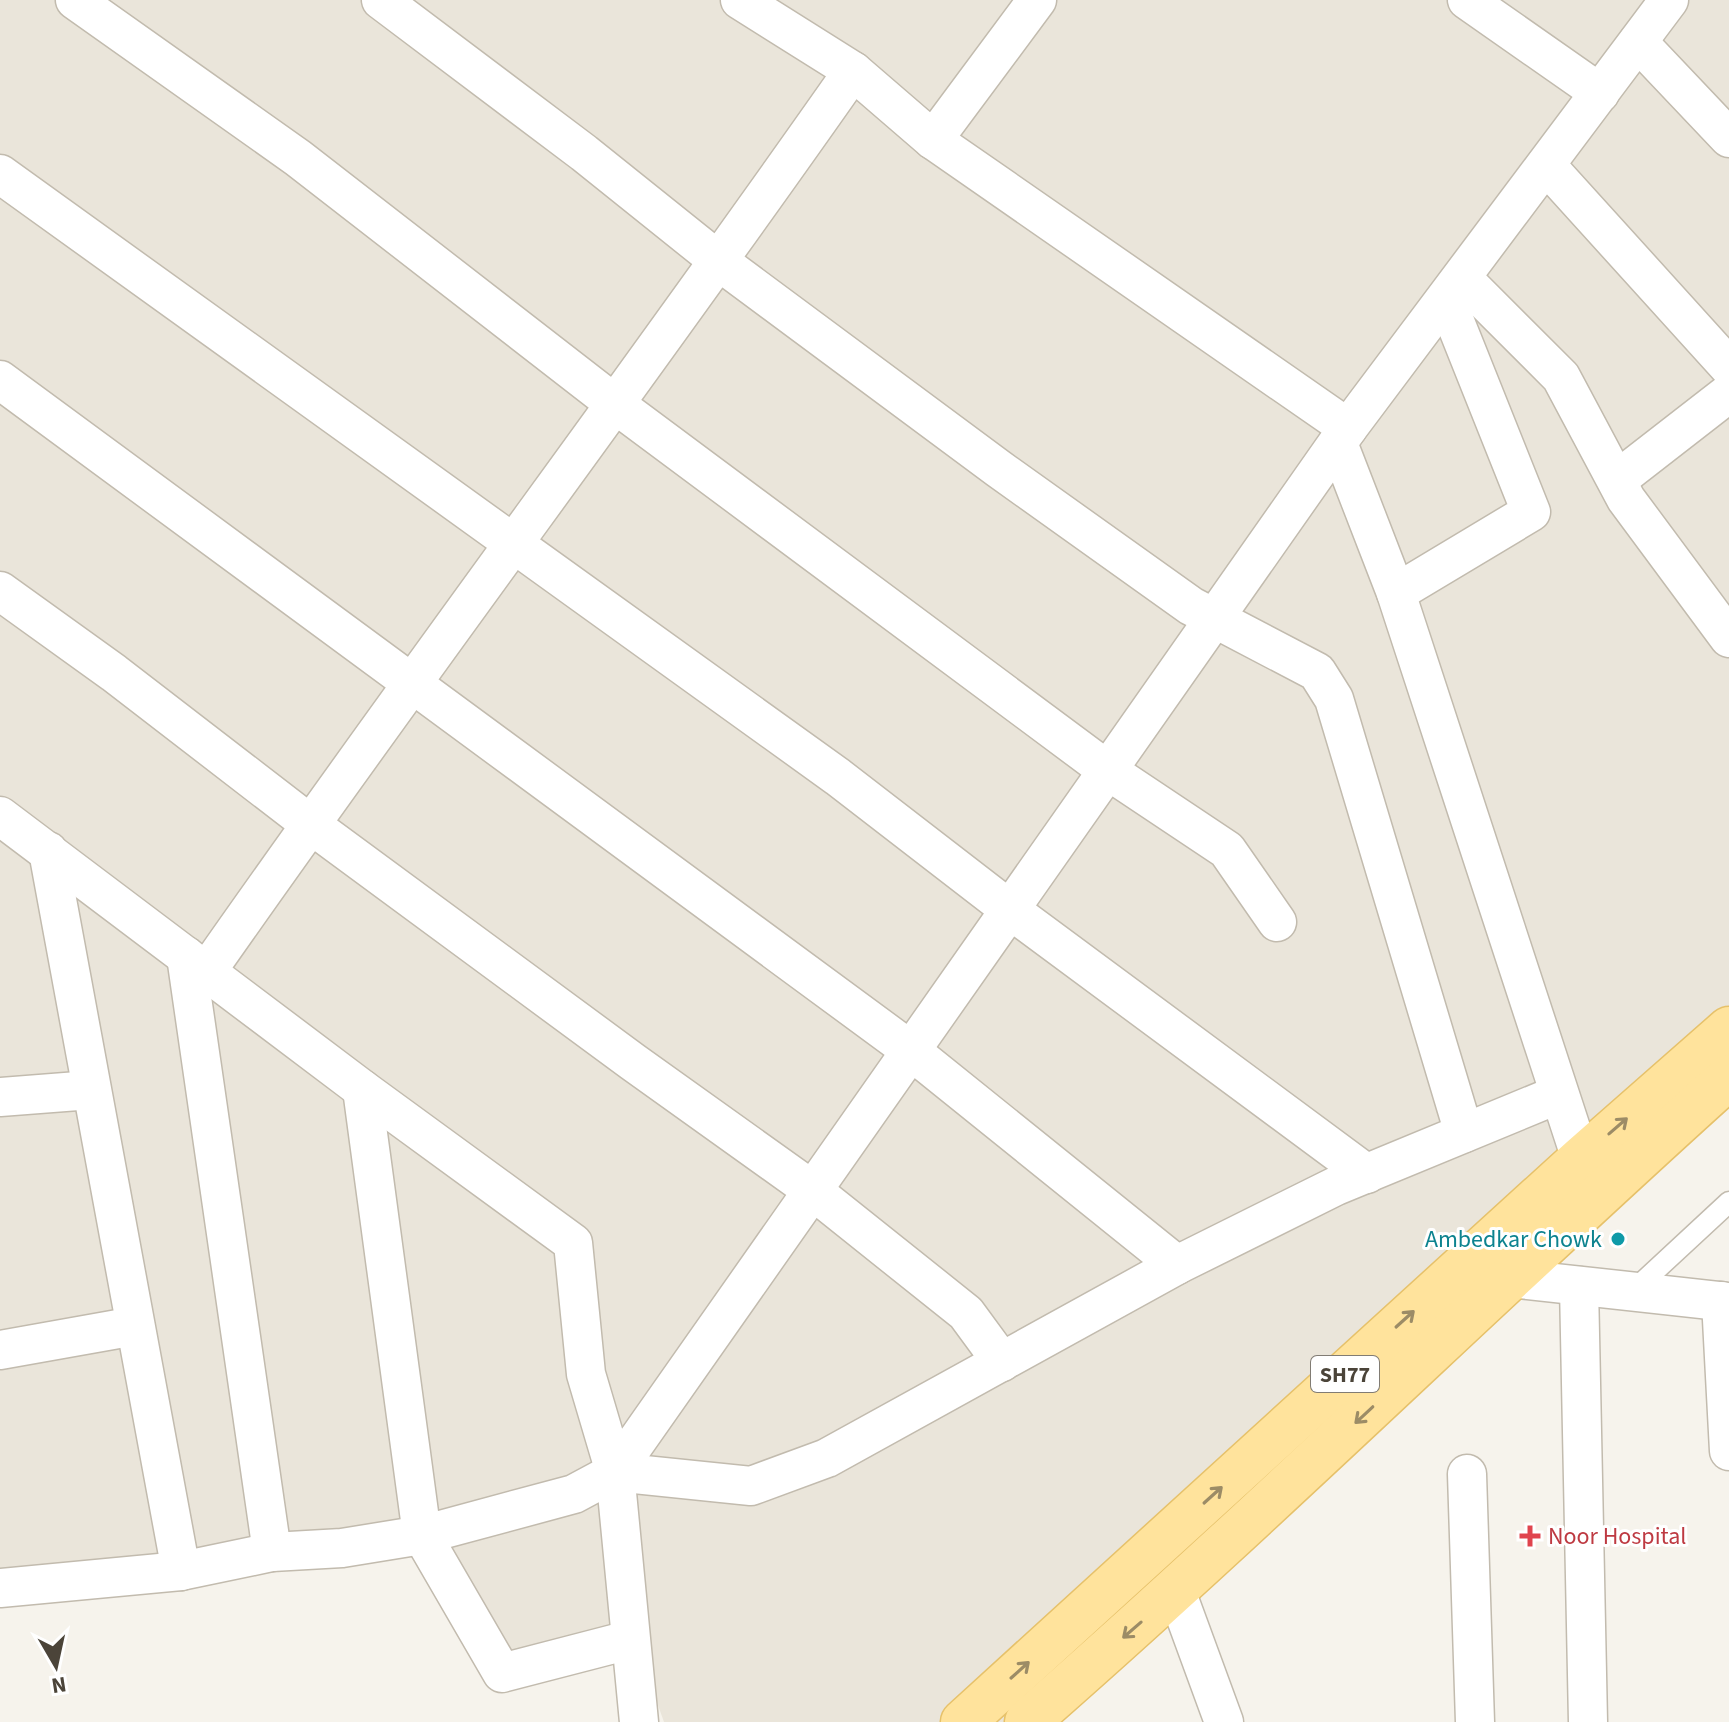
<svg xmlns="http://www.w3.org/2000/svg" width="1729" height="1722" font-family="'Source Sans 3',sans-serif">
	<rect width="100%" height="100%" fill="#f6f3ec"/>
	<!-- residential -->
	<path fill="#eae5da" d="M 0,0 L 1729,0 L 1729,1092 L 1022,1722 L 664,1722 L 632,1633 L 505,1667 L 425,1529 L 0,1592 Z"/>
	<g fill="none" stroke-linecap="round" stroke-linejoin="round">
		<!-- service casing -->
		<g stroke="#c2bbae" stroke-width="23">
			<path id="service" d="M 1632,1292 L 1729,1202"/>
		</g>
		<!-- minor casing -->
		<g stroke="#c2bbae" stroke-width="41">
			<g id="minor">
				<path d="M 75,0 L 298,158 L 615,404 L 1107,770 L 1227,850 L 1277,922"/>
				<path d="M 381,0 L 584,153 L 720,262 L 999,469 L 1191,606 L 1317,672 L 1334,699 L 1464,1133"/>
				<path d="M 740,0 L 853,71 L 933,140 L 1348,428 L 1669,0"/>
				<path d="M 1467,0 L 1600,93"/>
				<path d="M 1638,42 L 1729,138"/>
				<path d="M 933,140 L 1037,0"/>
				<path d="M 1546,165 L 1729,367"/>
				<path d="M 0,174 L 838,777 L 1009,909 L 1367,1174"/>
				<path d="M 1462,278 L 1561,377 L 1626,499 L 1729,638"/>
				<path d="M 0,380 L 910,1050 L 1177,1265"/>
				<path d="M 1338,443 L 1396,593 L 1581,1159"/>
				<path d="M 1617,480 L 1729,393"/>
				<path d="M 0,591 L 114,673 L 310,824 L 633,1062 L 812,1190 L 966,1313 L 1002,1362"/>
				<path d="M 1396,593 L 1531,512 L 1446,299"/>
				<path d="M 0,816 L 362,1089 L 573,1243 L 586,1374 L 615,1472 L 639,1722"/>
				<path d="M 48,851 L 181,1571"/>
				<path d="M 186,956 L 272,1552"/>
				<path d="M 207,971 C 418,669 641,374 853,71"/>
				<path d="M 362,1089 L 422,1535 L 502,1673 L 629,1640"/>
				<path d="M 0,1097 L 91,1090"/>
				<path d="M 1510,1278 L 1729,1302"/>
				<path d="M 1579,1286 L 1588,1722"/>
				<path d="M 1721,1301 L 1729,1451"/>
				<path d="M 0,1350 L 135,1326"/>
				<path d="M 615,1472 L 1348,428"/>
				<path d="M 1467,1474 L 1475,1722"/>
				<path d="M 0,1588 L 181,1571 L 272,1552 L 342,1548 L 422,1535 L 574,1494 L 615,1472 L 751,1486 L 827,1458 L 1177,1265 L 1336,1186 L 1559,1094"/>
				<path d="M 1176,1591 L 1224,1722"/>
			</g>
		</g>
		<!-- primary casing -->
		<g stroke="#e6c16a" stroke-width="47">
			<g id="primary">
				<path d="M 963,1722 L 1581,1159 L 1729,1029"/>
				<path d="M 1027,1722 C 1266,1513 1493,1289 1729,1077"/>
			</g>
		</g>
		<!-- service -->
		<use href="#service" stroke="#fff" stroke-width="20"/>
		<!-- minor -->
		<use href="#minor" stroke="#fff" stroke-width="38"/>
		<!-- primary -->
		<use href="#primary" stroke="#ffe39c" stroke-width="44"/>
	</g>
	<!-- one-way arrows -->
	<defs><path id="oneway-shaft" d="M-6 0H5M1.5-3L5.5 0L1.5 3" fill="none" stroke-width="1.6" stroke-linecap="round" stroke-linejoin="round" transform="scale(2)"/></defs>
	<g stroke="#9c8c66">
		<use href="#oneway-shaft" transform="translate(1618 1126) rotate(-41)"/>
		<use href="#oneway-shaft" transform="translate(1405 1319) rotate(-42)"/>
		<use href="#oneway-shaft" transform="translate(1364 1415) rotate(137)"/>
		<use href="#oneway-shaft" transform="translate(1213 1495) rotate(-42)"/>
		<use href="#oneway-shaft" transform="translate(1132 1630) rotate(139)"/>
		<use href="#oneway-shaft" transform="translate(1020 1670) rotate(-42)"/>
	</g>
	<!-- markers -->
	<circle fill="#0f9aa8" stroke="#fff" stroke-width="3" cx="1618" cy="1239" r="8"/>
	<path fill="#e0444e" stroke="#fff" stroke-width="3" d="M1526 1524h8v8h8v8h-8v8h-8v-8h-8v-8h8z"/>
	<g text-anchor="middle" stroke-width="6" stroke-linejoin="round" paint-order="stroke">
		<!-- shield labels -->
		<rect fill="#fff" stroke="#817c74" stroke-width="2" x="1311" y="1356" width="68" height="36" rx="6"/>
		<g font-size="22" font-weight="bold" fill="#4b4439">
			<text x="1345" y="1382">SH77</text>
		</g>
		<!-- culture labels -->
		<g font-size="24" fill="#0d838f" stroke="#fff" text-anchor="end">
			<text x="1602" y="1247">Ambedkar Chowk</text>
		</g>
		<!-- health labels -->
		<g font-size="24" fill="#be3a42" stroke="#fff" text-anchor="start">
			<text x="1548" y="1544">Noor Hospital</text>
		</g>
	</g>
	<!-- north arrow -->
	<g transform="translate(56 1666) rotate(171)" stroke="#ffffff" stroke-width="6" paint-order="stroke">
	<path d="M0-6L14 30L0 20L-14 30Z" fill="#4b4439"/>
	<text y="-12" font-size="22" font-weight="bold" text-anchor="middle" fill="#4b4439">N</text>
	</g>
</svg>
